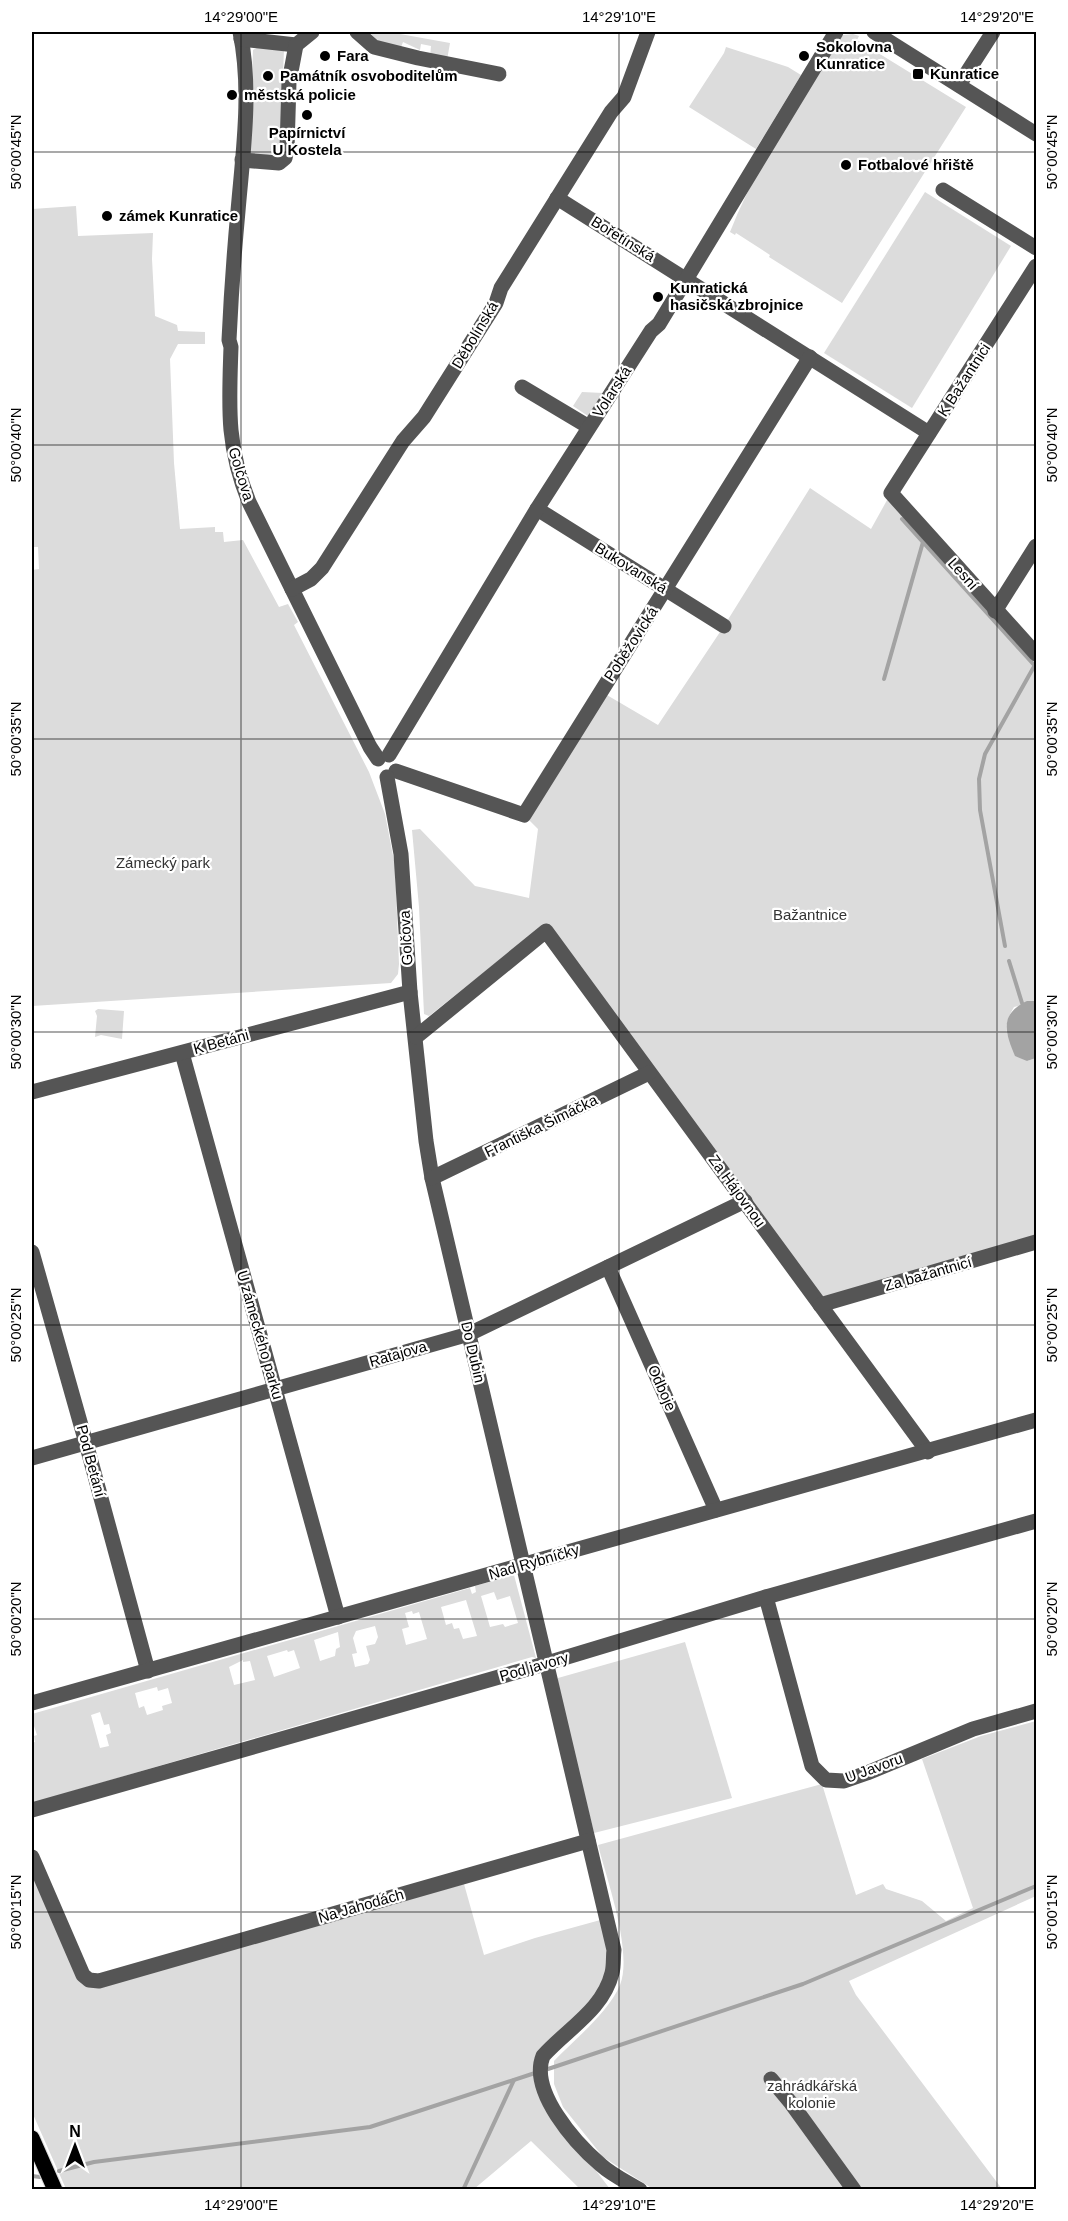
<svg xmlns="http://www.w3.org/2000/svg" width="1068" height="2221" font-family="Helvetica,sans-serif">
	<rect width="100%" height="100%" fill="#fff"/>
	<!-- green -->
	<g fill="#dcdcdc" fill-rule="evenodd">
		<path d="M 369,32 L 400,32 L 400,34 L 450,43 L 447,60 L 430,57 L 431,46 L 421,44 L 420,50 L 403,42 L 400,50 L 381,44 Z"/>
		<path d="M 853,34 L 859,36 L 857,40 L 966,107 L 842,303 L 769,257 L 770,255 L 736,233 L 735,235 L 730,232 C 757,162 804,99 843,35 Z"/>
		<path d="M 258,47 L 284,50 L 280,147 C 273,158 263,155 252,154 L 249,152 L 253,50 Z"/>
		<path d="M 726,47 L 788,67 L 801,75 L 756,149 L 689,107 L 724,53 Z"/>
		<path d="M 925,192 L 1011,246 L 912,408 L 824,353 Z"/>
		<path d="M 76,206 L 78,236 L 153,233 L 152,259 L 155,316 L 177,325 L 178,331 L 205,332 L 205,344 L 178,344 L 170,359 L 174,463 L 180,529 L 215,527 L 215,532 L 223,532 L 224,542 L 243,540 L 279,607 L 288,604 L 298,622 L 294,625 L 369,772 L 385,814 L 395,866 L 399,964 L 398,974 L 391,983 L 32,1006 L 32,570 L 39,569 L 38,547 L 32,547 L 32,209 Z"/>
		<path d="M 582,392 L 603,393 L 588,416 L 573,406 Z"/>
		<path d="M 810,488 L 871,529 L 891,493 L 1036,654 L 1036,1001 L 1014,1007 C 998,1034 1010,1040 1027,1061 L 1036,1058 L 1036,1242 L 820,1305 L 542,926 L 429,1016 L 424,1014 L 419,907 L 412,830 L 420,829 L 475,886 L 529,898 L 538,829 L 524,815 L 600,691 L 658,725 L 724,626 Z"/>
		<path d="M 98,1009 L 124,1011 L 122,1039 L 101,1035 L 95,1037 L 97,1016 L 95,1011 Z"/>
		<path d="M 514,1575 L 536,1658 L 532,1657 L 32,1803 L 32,1743 L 35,1742 L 34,1736 L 37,1735 L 33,1723 L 32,1723 L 32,1714 L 470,1588 L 472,1594 L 476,1592 L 475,1586 ZM 494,1592 L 497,1600 L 510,1596 L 518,1623 L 505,1627 L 503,1624 L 490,1627 L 481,1596 ZM 466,1600 L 477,1636 L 463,1639 L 459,1628 L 454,1629 L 452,1623 L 446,1625 L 441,1607 ZM 412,1611 L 413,1614 L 419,1612 L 427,1639 L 406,1645 L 402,1629 L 409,1627 L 405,1613 ZM 375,1626 L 378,1637 L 375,1644 L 366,1646 L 370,1660 L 368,1664 L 355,1667 L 352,1654 L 357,1653 L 353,1638 L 356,1631 ZM 338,1632 L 340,1647 L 336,1649 L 335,1656 L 320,1661 L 314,1640 ZM 287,1650 L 288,1652 L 294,1650 L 300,1668 L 274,1677 L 267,1656 ZM 243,1660 L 243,1662 L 250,1661 L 255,1680 L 234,1685 L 229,1667 ZM 157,1687 L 158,1691 L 168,1688 L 172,1703 L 162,1706 L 163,1710 L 147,1715 L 144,1706 L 139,1708 L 135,1693 ZM 100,1712 L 104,1725 L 109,1724 L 111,1733 L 106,1735 L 109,1746 L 100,1748 L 91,1715 Z"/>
		<path d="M 685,1642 L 732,1798 L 594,1833 L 557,1684 L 558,1678 Z"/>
		<path d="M 1036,1721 L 1036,1896 L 849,1981 L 856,1995 L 1002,2189 L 653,2189 L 603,2157 L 563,2107 L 554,2084 L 554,2061 C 575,2039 608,2013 620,1985 C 633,1952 607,1880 598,1845 L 822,1784 L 856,1895 L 883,1884 L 886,1889 L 922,1901 L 946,1921 L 973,1908 L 922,1759 L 981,1736 Z"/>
		<path d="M 32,1875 L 82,1984 L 97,1986 L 464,1884 L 484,1955 L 535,1938 L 604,1919 C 605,1930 610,1945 609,1956 C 606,1987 587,2010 563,2029 C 546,2043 537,2047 534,2069 L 594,2168 L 610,2189 L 580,2189 L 531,2141 L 474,2189 L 66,2189 L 32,2112 Z"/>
	</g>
	<!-- water -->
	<path fill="#a3a3a3" d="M 1027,1001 L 1036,1001 L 1036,1058 L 1027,1061 L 1015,1056 C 1005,1032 999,1014 1027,1001 Z"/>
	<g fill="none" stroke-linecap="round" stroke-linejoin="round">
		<!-- stream -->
		<g stroke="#a3a3a3" stroke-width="4">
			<path d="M 902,519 L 1035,666"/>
			<path d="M 884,679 L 923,542"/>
			<path d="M 1005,946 L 980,810 L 979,779 L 985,754 L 1036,663"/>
			<path d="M 1009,961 L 1022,1003"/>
			<path d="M 545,2070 L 803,1984 L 1036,1886"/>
			<path d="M 59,2171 L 94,2162 L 370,2127 L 538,2072"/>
			<path d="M 32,2176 L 40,2177"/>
			<path d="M 463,2190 L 514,2080"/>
		</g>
		<!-- major casing -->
		<g stroke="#dbdbdb" stroke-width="17">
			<path id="major" d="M 32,2138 L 55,2190"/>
		</g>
		<!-- minor -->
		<g stroke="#555" stroke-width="15">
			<path d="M 240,32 C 252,90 243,152 238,211 C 234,254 231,297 229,340 L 231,347 C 229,407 226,445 249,502 L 370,747 L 378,759"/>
			<path d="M 357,32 L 374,47 L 418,58 L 499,74"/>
			<path d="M 874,32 L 1036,134"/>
			<path d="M 241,39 L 296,45 L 312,32"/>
			<path d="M 959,85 L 993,32"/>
			<path d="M 242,160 L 279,163 L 285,158 L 287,149 L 289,82 L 296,45"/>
			<path d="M 943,190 L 1036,248"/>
			<path d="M 557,198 L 929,433"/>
			<path d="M 1036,266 L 891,493 L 1036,654"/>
			<path d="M 522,387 L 589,427"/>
			<path d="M 537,509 L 724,626"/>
			<path d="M 292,589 L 311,579 L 322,568 L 403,441 L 424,417 L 496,303 L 501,288 L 611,112 L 624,97 L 648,32"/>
			<path d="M 995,611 L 1036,546"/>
			<path d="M 389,755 L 537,509 L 651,331 L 659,324 L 836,32"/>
			<path d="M 396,771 L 524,815 L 810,357"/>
			<path d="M 387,777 L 401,854 L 410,992 L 426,1141 L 432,1178 L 614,1950 C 613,1957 614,1966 612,1973 C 603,2010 567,2029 543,2056 C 529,2091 575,2143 601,2165 C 612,2175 627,2182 640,2190"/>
			<path d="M 416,1037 L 546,931 L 928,1452"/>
			<path d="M 182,1053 L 338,1617"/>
			<path d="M 32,1092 L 410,992"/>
			<path d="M 432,1178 L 649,1073"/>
			<path d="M 32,1252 L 86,1443 L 148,1671"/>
			<path d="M 608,1267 L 716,1510"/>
			<path d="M 820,1305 L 1036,1242"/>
			<path d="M 32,1458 L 469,1334 L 745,1201"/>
			<path d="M 766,1597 L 812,1766 L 826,1780 L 844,1781 L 867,1773 L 973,1729 L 1036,1711"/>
			<path d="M 32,1703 L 1036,1420"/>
			<path d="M 32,1810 L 534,1667 L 766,1597 L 1036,1521"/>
			<path d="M 32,1857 L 83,1975 L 89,1980 L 99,1981 L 588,1841"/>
			<path d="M 771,2079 L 791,2103 L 854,2190"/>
		</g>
		<!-- major -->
		<use href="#major" stroke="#000" stroke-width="15"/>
	</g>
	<!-- ticks -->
	<path fill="none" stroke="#000" stroke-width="1.5" stroke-opacity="0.45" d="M 241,32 L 241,2190M 619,32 L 619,2190M 997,32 L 997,2190M 32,152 L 1036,152M 32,445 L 1036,445M 32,739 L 1036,739M 32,1032 L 1036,1032M 32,1325 L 1036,1325M 32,1619 L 1036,1619M 32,1912 L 1036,1912"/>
	<!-- markers -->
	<g fill="#000" stroke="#fff" stroke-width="2">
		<circle cx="325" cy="56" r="6"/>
		<circle cx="804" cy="56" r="6"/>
		<rect x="912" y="68" width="12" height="12" rx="3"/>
		<circle cx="268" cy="76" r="6"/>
		<circle cx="232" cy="95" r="6"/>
		<circle cx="307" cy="115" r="6"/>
		<circle cx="846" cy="165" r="6"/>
		<circle cx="107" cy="216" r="6"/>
		<circle cx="658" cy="297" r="6"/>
	</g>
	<g text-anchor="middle" stroke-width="4.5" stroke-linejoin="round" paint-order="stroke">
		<!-- poi labels -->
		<g font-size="15" font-weight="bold" fill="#000" stroke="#fff" text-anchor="start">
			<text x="816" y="52">Sokolovna<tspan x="816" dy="17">Kunratice</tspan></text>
			<text x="337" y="61">Fara</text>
			<text x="930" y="79">Kunratice</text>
			<text x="280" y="81">Památník osvoboditelům</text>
			<text x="244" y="100">městská policie</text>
			<text x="307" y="138" text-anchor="middle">Papírnictví<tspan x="307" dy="17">U Kostela</tspan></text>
			<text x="858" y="170">Fotbalové hřiště</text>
			<text x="119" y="221">zámek Kunratice</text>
			<text x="670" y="293">Kunratická<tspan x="670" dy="17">hasičská zbrojnice</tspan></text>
		</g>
		<!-- street labels -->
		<g font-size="15" fill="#000" stroke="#fff">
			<text transform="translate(623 239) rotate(32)" y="5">Bořetínská</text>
			<text transform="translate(475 335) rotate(-59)" y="5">Děbolínská</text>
			<text transform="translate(964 380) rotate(-57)" y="5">K Bažantnici</text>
			<text transform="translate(612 392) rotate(-57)" y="5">Volarská</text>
			<text transform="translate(241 474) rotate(73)" y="5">Golčova</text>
			<text transform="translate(631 568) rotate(32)" y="5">Bukovanská</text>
			<text transform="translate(963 574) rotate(48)" y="5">Lesní</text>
			<text transform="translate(631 644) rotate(-57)" y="5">Poběžovická</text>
			<text transform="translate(406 938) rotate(-93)" y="5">Golčova</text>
			<text transform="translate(221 1042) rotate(-15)" y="5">K Betáni</text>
			<text transform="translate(541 1126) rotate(-26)" y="5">Františka Šimáčka</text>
			<text transform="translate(737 1191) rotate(54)" y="5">Za Hájovnou</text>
			<text transform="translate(928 1274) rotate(-16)" y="5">Za bažantnicí</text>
			<text transform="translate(260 1335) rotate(74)" y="5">U zámeckého parku</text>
			<text transform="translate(473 1352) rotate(77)" y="5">Do Dubin</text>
			<text transform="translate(398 1354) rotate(-16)" y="5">Ratajova</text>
			<text transform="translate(662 1388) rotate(66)" y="5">Odboje</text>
			<text transform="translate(91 1461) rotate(75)" y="5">Pod Betání</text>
			<text transform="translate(534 1562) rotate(-16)" y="5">Nad Rybníčky</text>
			<text transform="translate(534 1667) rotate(-16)" y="5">Pod javory</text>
			<text transform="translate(874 1768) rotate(-20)" y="5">U Javoru</text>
			<text transform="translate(361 1906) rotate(-16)" y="5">Na Jahodách</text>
		</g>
		<!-- park labels -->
		<g font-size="15" fill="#333" stroke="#fff">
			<text x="163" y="868">Zámecký park</text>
			<text x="810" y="920">Bažantnice</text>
			<text x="812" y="2091">zahrádkářská<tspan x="812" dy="17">kolonie</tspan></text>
		</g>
	</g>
	<!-- border -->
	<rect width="1068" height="2221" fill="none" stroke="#ffffff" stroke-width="66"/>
	<!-- north arrow -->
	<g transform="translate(75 2146)" stroke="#ffffff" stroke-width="4.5" paint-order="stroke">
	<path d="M0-4.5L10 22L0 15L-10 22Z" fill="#000000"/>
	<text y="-9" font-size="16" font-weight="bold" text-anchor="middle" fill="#000000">N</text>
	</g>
	<rect x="33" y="33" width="1002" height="2155" fill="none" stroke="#000" stroke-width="2"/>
	<g font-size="15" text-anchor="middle" fill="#000">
		<text x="241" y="22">14°29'00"E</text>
		<text x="619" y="22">14°29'10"E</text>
		<text x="997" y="22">14°29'20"E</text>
		<text transform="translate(16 152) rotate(-90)" y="5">50°00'45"N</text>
		<text transform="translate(1052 152) rotate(-90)" y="5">50°00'45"N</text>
		<text transform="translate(16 445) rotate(-90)" y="5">50°00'40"N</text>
		<text transform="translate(1052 445) rotate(-90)" y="5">50°00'40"N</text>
		<text transform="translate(16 739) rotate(-90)" y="5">50°00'35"N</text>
		<text transform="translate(1052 739) rotate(-90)" y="5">50°00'35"N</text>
		<text transform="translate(16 1032) rotate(-90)" y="5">50°00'30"N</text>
		<text transform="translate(1052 1032) rotate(-90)" y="5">50°00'30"N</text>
		<text transform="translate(16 1325) rotate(-90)" y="5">50°00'25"N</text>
		<text transform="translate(1052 1325) rotate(-90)" y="5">50°00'25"N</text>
		<text transform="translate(16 1619) rotate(-90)" y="5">50°00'20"N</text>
		<text transform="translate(1052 1619) rotate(-90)" y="5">50°00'20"N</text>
		<text transform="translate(16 1912) rotate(-90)" y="5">50°00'15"N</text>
		<text transform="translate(1052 1912) rotate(-90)" y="5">50°00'15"N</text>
		<text x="241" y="2210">14°29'00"E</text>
		<text x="619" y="2210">14°29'10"E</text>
		<text x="997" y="2210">14°29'20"E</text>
	</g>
</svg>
